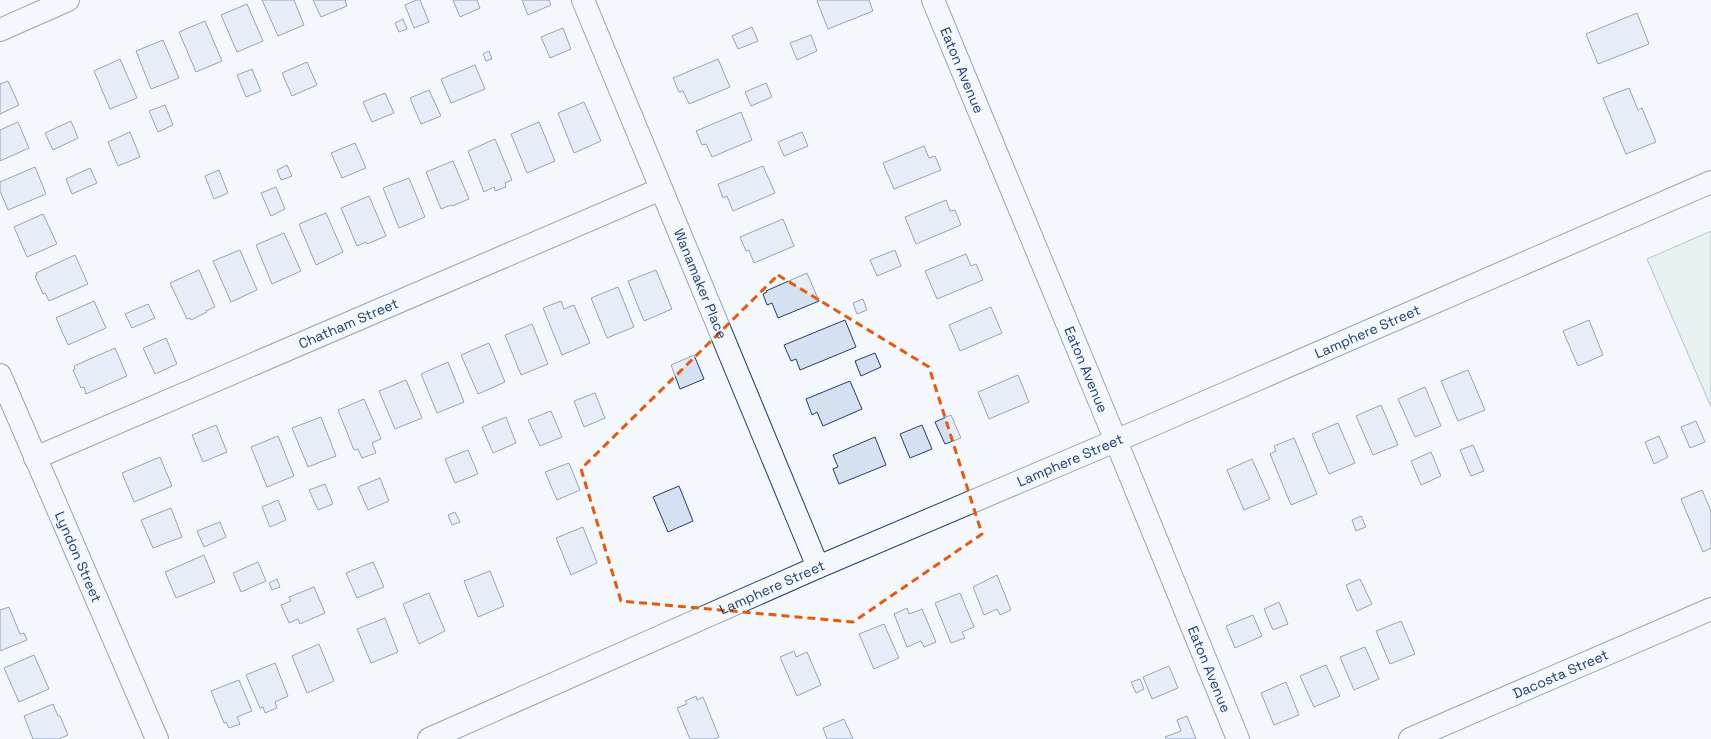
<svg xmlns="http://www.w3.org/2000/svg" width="1711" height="739" font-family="'Space Grotesk',sans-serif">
	<rect width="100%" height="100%" fill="#f4f7fb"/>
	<!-- green -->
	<path fill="#d7e8df" stroke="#687fa3" d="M 1711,231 L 1711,407 L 1647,259 Z"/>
	<!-- building -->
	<g fill="#d5e0f0" stroke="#1d3f73">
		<path d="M 262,0 L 294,0 L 304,25 L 278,36 Z"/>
		<path d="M 313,0 L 345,0 L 347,6 L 321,17 Z"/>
		<path d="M 416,0 L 420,0 L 429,22 L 414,28 L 405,5 Z"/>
		<path d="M 453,0 L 477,0 L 480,8 L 460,17 Z"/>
		<path d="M 522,0 L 549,0 L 551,5 L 528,15 Z"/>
		<path d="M 818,0 L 869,0 L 873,11 L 828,29 L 817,1 Z"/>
		<path d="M 247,4 L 263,41 L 237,52 L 221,15 Z"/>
		<path d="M 1637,13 L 1649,44 L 1598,64 L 1586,34 Z"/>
		<path d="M 403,19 L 407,29 L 399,32 L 395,23 Z"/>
		<path d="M 205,21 L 222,61 L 196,72 L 179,32 Z"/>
		<path d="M 752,27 L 758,41 L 738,49 L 732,36 Z"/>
		<path d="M 563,28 L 571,49 L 550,58 L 541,37 Z"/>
		<path d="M 811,35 L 817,51 L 797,60 L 790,43 Z"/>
		<path d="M 163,40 L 179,78 L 151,89 L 136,51 Z"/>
		<path d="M 489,51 L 492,59 L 486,61 L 483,54 Z"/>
		<path d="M 120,59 L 137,98 L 110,109 L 94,71 Z"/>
		<path d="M 718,59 L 730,87 L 689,104 L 683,91 L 679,92 L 673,78 Z"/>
		<path d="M 307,62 L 317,85 L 292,96 L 282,73 Z"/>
		<path d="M 475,65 L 485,89 L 451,103 L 441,79 Z"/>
		<path d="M 252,69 L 261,91 L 246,97 L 237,75 Z"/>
		<path d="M 8,81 L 19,105 L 0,114 L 0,84 Z"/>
		<path d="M 766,83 L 772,97 L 751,106 L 745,92 Z"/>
		<path d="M 1629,88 L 1638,110 L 1642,108 L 1656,142 L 1626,154 L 1603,98 Z"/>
		<path d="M 429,90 L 441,116 L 421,124 L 410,98 Z"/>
		<path d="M 385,93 L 394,113 L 372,122 L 363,102 Z"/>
		<path d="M 584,102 L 601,141 L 574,153 L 558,113 Z"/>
		<path d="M 165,105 L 173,125 L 158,132 L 149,111 Z"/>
		<path d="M 741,112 L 752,140 L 712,157 L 706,144 L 702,145 L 696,131 Z"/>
		<path d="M 71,121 L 78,138 L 53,150 L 45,133 Z"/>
		<path d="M 18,122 L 29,148 L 0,161 L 0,130 Z"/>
		<path d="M 539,122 L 555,161 L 527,173 L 511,134 Z"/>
		<path d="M 130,132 L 140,157 L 118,166 L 108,142 Z"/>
		<path d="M 802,132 L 808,146 L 784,156 L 778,142 Z"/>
		<path d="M 495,139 L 512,180 L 505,183 L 506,187 L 495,191 L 494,187 L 484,192 L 468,151 Z"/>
		<path d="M 355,143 L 366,168 L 342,178 L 331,153 Z"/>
		<path d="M 924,146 L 929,158 L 935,156 L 941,170 L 894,189 L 883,163 Z"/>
		<path d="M 453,161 L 469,199 L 452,206 L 451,205 L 441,209 L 426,172 Z"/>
		<path d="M 287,165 L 292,176 L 281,180 L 277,170 Z"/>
		<path d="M 763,166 L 775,193 L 733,211 L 727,196 L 723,198 L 718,184 Z"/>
		<path d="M 35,167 L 46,194 L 8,210 L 0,191 L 0,182 Z"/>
		<path d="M 90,168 L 97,183 L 72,194 L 66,179 Z"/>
		<path d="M 219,170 L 228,193 L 214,199 L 205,176 Z"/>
		<path d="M 409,178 L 425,217 L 399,228 L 383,188 Z"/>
		<path d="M 276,187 L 285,209 L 271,216 L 261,193 Z"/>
		<path d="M 369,196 L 386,236 L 367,244 L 366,242 L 357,246 L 341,208 Z"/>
		<path d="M 946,200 L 950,211 L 955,210 L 961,225 L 916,244 L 905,217 Z"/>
		<path d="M 326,213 L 343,252 L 316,265 L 299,224 Z"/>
		<path d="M 43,214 L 57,244 L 27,257 L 14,227 Z"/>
		<path d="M 783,219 L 794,246 L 754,263 L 749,250 L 746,251 L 740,237 Z"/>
		<path d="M 284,233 L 301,271 L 272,284 L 256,245 Z"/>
		<path d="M 240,250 L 257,290 L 231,302 L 213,261 Z"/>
		<path d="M 895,250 L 901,266 L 877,276 L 870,260 Z"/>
		<path d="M 966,254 L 971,266 L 976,264 L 983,280 L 937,299 L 925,271 Z"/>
		<path d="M 75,255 L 88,284 L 49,301 L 45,293 L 43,294 L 35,276 L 37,275 L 36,273 Z"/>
		<path d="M 199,270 L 215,307 L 206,311 L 207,312 L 191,320 L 190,318 L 187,319 L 170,283 Z"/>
		<path d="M 656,270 L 672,309 L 644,321 L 628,281 Z"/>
		<path d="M 807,273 L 819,301 L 778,318 L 772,303 L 767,305 L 763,294 L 767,292 L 766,291 Z"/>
		<path d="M 618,287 L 634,327 L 607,338 L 591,298 Z"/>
		<path d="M 863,299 L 867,310 L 857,314 L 853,303 Z"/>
		<path d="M 94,301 L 106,328 L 68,345 L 56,318 Z"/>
		<path d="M 561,301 L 564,309 L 574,305 L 590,343 L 562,355 L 543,308 Z"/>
		<path d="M 148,304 L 155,318 L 132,328 L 125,314 Z"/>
		<path d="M 991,307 L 1002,333 L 960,351 L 949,325 Z"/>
		<path d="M 845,320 L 856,347 L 800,370 L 796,359 L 791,361 L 784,345 Z"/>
		<path d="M 1589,320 L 1603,355 L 1578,366 L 1563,331 Z"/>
		<path d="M 532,324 L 548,364 L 521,375 L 505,335 Z"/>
		<path d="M 166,338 L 177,364 L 155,374 L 143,348 Z"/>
		<path d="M 489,343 L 505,382 L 478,394 L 461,355 Z"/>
		<path d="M 115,348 L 127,376 L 86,394 L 84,387 L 81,388 L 73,370 L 75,369 L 74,366 Z"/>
		<path d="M 875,353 L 881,367 L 861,376 L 855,361 Z"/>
		<path d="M 694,355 L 704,379 L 680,389 L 671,365 Z"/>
		<path d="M 448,362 L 464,402 L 437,413 L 421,374 Z"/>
		<path d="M 1468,370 L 1485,410 L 1458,421 L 1441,381 Z"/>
		<path d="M 1018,375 L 1029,402 L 989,419 L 978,392 Z"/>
		<path d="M 406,380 L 422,418 L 395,429 L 379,391 Z"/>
		<path d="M 850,381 L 862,409 L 823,426 L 817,412 L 812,415 L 806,399 Z"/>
		<path d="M 1425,387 L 1441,426 L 1415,437 L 1398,399 Z"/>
		<path d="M 595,393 L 605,418 L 584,427 L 574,401 Z"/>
		<path d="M 364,399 L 381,439 L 372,443 L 376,453 L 362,458 L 358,449 L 354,450 L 338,410 Z"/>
		<path d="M 1381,405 L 1398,445 L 1373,455 L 1356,416 Z"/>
		<path d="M 551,411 L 562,437 L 540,446 L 528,420 Z"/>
		<path d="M 951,415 L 961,438 L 945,444 L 935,422 Z"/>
		<path d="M 321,417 L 336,456 L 308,467 L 292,428 Z"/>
		<path d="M 506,417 L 516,443 L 493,453 L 482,427 Z"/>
		<path d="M 1696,421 L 1705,442 L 1690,448 L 1681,427 Z"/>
		<path d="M 1338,423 L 1355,463 L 1329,474 L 1312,434 Z"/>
		<path d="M 216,425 L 227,452 L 203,462 L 192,435 Z"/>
		<path d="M 922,425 L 932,449 L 910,458 L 900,434 Z"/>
		<path d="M 278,436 L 294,476 L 267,487 L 251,447 Z"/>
		<path d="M 1659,436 L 1668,457 L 1654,464 L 1645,442 Z"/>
		<path d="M 875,437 L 886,465 L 839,484 L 833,469 L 838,467 L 833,455 Z"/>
		<path d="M 1294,438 L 1317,494 L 1291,505 L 1270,454 L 1276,451 L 1274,446 Z"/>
		<path d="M 1473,445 L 1484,471 L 1471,476 L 1460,450 Z"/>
		<path d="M 468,450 L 478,474 L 455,483 L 445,459 Z"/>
		<path d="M 1431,452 L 1441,476 L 1421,485 L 1411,461 Z"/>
		<path d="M 160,457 L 172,486 L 134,502 L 122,473 Z"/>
		<path d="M 1252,459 L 1270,499 L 1244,510 L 1227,470 Z"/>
		<path d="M 569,463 L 580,490 L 557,500 L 545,472 Z"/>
		<path d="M 380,478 L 389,501 L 368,510 L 358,487 Z"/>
		<path d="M 325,484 L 333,504 L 318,510 L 309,490 Z"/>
		<path d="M 679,486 L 693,521 L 668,532 L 653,497 Z"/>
		<path d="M 1702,490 L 1711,511 L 1711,548 L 1703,552 L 1681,499 Z"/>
		<path d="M 278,500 L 286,520 L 270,527 L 262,507 Z"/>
		<path d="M 171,508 L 182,537 L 153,548 L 141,520 Z"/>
		<path d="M 455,512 L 460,522 L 452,525 L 448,515 Z"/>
		<path d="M 1361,516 L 1366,527 L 1356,531 L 1352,520 Z"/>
		<path d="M 220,522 L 226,537 L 204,547 L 197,531 Z"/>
		<path d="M 583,527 L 597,563 L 571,575 L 556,538 Z"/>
		<path d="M 204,555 L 215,582 L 176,598 L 165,572 Z"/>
		<path d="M 258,562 L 266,581 L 241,592 L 233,573 Z"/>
		<path d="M 373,562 L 384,587 L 357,598 L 346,573 Z"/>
		<path d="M 490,571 L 504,606 L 478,617 L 464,581 Z"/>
		<path d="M 997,575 L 1011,610 L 1000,615 L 997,609 L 984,615 L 973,587 Z"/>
		<path d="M 277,579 L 280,587 L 272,590 L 269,583 Z"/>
		<path d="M 1360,579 L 1372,604 L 1357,611 L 1346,585 Z"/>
		<path d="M 314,587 L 325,613 L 300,624 L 298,619 L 289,623 L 281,605 L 291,601 L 289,597 Z"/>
		<path d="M 429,593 L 445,631 L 419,644 L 403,604 Z"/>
		<path d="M 960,593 L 974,627 L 962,632 L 965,638 L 951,643 L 935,603 Z"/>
		<path d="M 1279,602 L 1288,624 L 1273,630 L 1264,609 Z"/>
		<path d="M 9,607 L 20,634 L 24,633 L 27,640 L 0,651 L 0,610 Z"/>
		<path d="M 907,608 L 909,614 L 922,609 L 936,642 L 924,647 L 921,641 L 907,647 L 894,614 Z"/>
		<path d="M 1253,615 L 1262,636 L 1235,648 L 1226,626 Z"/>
		<path d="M 385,618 L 398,652 L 371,663 L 357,629 Z"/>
		<path d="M 1401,621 L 1415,654 L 1390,664 L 1376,631 Z"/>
		<path d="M 884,624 L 899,658 L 874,669 L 859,634 Z"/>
		<path d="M 319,644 L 334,681 L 307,693 L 292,656 Z"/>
		<path d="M 1365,647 L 1379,679 L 1354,690 L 1340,657 Z"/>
		<path d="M 794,651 L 796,657 L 807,652 L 821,685 L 797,696 L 780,657 Z"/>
		<path d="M 34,655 L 49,689 L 19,702 L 4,668 Z"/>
		<path d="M 275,663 L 288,696 L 275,702 L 277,708 L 265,713 L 263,707 L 260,708 L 246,675 Z"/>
		<path d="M 1326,665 L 1340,696 L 1314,707 L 1300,676 Z"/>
		<path d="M 1169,666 L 1178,688 L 1152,699 L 1143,677 Z"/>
		<path d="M 1140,679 L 1144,689 L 1136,693 L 1131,682 Z"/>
		<path d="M 239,680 L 252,711 L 237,717 L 240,724 L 229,728 L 226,722 L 224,723 L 211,691 Z"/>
		<path d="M 1286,682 L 1299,715 L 1274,725 L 1261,693 Z"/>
		<path d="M 696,696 L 697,700 L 703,697 L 719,737 L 714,739 L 690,739 L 677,708 L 687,704 L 685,701 Z"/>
		<path d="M 53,704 L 58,716 L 60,716 L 68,735 L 59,739 L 33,739 L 24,716 Z"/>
		<path d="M 1187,716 L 1196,739 L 1166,739 L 1165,737 L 1181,731 L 1177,720 Z"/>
		<path d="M 844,719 L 853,739 L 827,739 L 823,728 Z"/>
	</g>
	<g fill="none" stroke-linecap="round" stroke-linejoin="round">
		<!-- minor casing -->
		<g stroke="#1d3f73" stroke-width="24">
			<g id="minor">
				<path id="s1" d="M 583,0 L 818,567"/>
				<path id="s2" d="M 933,0 L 1116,441 L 1238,739"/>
				<path d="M 0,30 L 68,0"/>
				<path id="s3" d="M 0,375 L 157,739"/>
				<path id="s4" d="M 35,458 L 661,189"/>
				<path id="s5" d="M 429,739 L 818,567 L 1141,430 L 1711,182"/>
				<path id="s6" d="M 1410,739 L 1711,609"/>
			</g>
		</g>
		<!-- minor -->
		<use href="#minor" stroke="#f4f7fb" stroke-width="22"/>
	</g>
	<!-- marked area -->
	<path d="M0 0H1711V739H0ZM 778,275 L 929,367 L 982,534 L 853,622 L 621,601 L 581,469 Z" fill="#f4f7fb" fill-opacity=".55" fill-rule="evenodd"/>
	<path fill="none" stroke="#e8590c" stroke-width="3" stroke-dasharray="8 5" stroke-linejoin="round" d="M 778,275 L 929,367 L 982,534 L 853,622 L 621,601 L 581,469 Z"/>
	<g text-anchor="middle" stroke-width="3" stroke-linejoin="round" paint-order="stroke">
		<!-- street labels -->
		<g font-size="14" fill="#1d3f73" stroke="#f4f7fb">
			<text dy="5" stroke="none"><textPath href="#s2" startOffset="76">Eaton Avenue</textPath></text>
			<text dy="5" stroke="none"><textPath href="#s1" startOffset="307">Wanamaker Place</textPath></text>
			<text dy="5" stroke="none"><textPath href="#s4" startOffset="341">Chatham Street</textPath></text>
			<text dy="5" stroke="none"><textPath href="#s5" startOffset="1023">Lamphere Street</textPath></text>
			<text dy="5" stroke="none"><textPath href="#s2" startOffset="400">Eaton Avenue</textPath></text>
			<text dy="5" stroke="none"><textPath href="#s5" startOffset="699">Lamphere Street</textPath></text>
			<text dy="5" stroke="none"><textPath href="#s3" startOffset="198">Lyndon Street</textPath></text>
			<text dy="5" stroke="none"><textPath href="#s5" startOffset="375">Lamphere Street</textPath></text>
			<text dy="5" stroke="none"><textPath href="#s2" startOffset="724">Eaton Avenue</textPath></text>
			<text dy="5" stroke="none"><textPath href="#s6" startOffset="164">Dacosta Street</textPath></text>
		</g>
	</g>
</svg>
